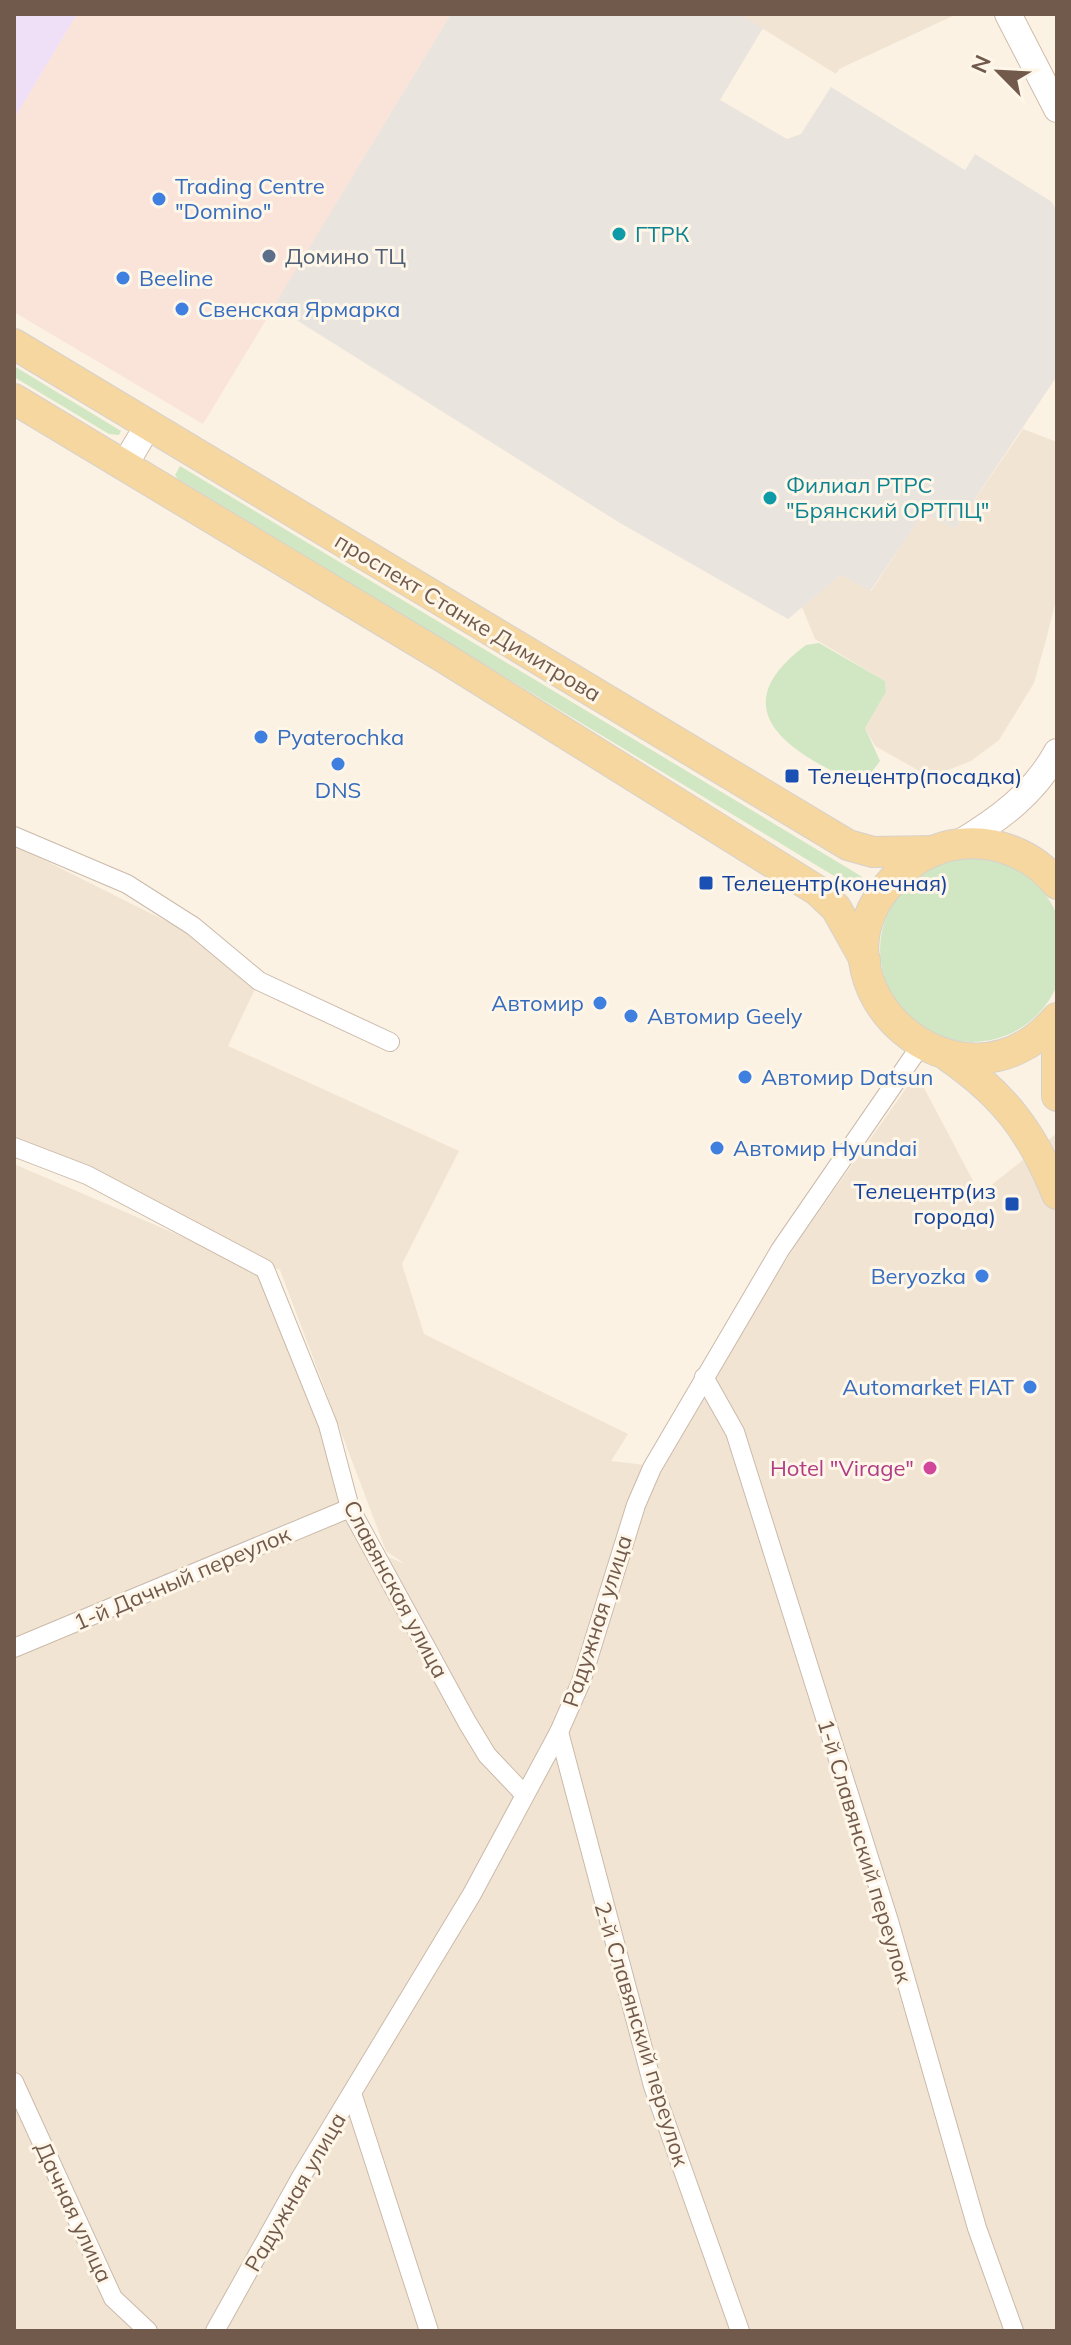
<svg xmlns="http://www.w3.org/2000/svg" width="1071" height="2345" font-family="Mulish,sans-serif">
	<rect width="100%" height="100%" fill="#fbf2e3"/>
	<!-- residential -->
	<g fill="#f2e4d2">
		<path d="M 739,14 L 957,14 L 839,69 L 836,74 Z"/>
		<path d="M 1023,429 L 1057,442 L 1057,596 L 1046,640 L 1034,683 L 999,740 L 971,761 L 930,777 L 875,746 L 865,728 L 886,692 L 885,681 L 815,639 L 802,607 L 841,575 L 871,591 L 924,512 L 955,529 Z"/>
		<path d="M 14,845 L 188,932 L 255,989 L 228,1046 L 459,1151 L 402,1264 L 424,1334 L 628,1434 L 611,1461 L 654,1466 L 799,1240 L 907,1087 L 923,1086 L 980,1194 L 1057,1133 L 1057,2331 L 14,2331 L 14,1164 L 271,1275 L 369,1549 L 405,1564 L 386,1551 L 280,1270 L 14,1154 Z"/>
	</g>
	<!-- commercial -->
	<path fill="#fae3d8" d="M 77,14 L 451,14 L 203,424 L 14,312 L 14,119 Z"/>
	<!-- industrial -->
	<path fill="#eae4de" d="M 451,14 L 739,14 L 763,28 L 720,100 L 787,139 L 801,134 L 831,87 L 965,170 L 975,154 L 1052,202 L 1057,212 L 1057,376 L 955,529 L 924,513 L 870,591 L 841,575 L 788,619 L 620,523 L 274,306 Z"/>
	<!-- education -->
	<path fill="#efe0f7" d="M 14,14 L 77,14 L 14,119 Z"/>
	<!-- green -->
	<g fill="#d1e7c3">
		<path d="M 14,366 L 121,431 L 119,435 L 109,434 L 14,377 Z"/>
		<path d="M 180,466 L 856,873 L 862,877 L 861,886 L 849,885 L 178,479 L 175,475 Z"/>
		<path d="M 819,643 L 885,681 L 886,692 L 865,728 L 880,761 L 862,785 C 796,756 716,712 806,645 Z"/>
		<circle cx="972" cy="950" r="92"/>
	</g>
	<g fill="none" stroke-linecap="round" stroke-linejoin="round">
		<!-- minor casing -->
		<g stroke="#cbbaab" stroke-width="20">
			<g id="minor">
				<path d="M 14,836 L 127,884 L 193,926 L 259,981 L 390,1042"/>
				<path d="M 14,1147 L 87,1175 L 265,1269 L 328,1425 L 350,1508 L 467,1722 L 487,1755 L 523,1793"/>
				<path d="M 704,1377 L 735,1432 L 889,1921 L 977,2228 L 1014,2331"/>
				<path d="M 14,1648 L 350,1508"/>
				<path d="M 559,1732 L 653,2086 L 740,2331"/>
				<path d="M 14,2082 L 113,2298 L 148,2331"/>
				<path d="M 352,2093 L 429,2331"/>
				<path d="M 215,2331 L 301,2177 L 472,1894 L 559,1732 L 581,1682 L 636,1505 L 652,1468 L 780,1250 L 921,1045"/>
			</g>
		</g>
		<!-- secondary casing -->
		<g stroke="#d0bcab" stroke-width="28">
			<g id="secondary">
				<path d="M 1008,14 L 1057,109"/>
				<path d="M 125,464 L 149,424"/>
				<path d="M 958,844 C 998,820 1034,794 1057,752"/>
			</g>
		</g>
		<!-- primary casing -->
		<g stroke="#d7d1cd" stroke-width="32">
			<g id="primary">
				<path d="M 14,344 L 848,845 L 873,852 L 934,851"/>
				<path d="M 14,399 L 443,657 L 818,891 L 836,908 L 865,960"/>
				<path d="M 1057,884 C 1034,855 997,840 960,844 C 933,847 910,861 892,881 C 797,982 960,1131 1057,1018"/>
				<path d="M 1057,1051 L 1057,1096"/>
				<path d="M 949,1057 C 1004,1095 1032,1132 1057,1194"/>
			</g>
		</g>
		<!-- minor -->
		<use href="#minor" stroke="#fff" stroke-width="18"/>
		<!-- secondary -->
		<use href="#secondary" stroke="#fff" stroke-width="26"/>
		<!-- primary -->
		<use href="#primary" stroke="#f6d79f" stroke-width="30"/>
	</g>
	<!-- markers -->
	<g fill="#3f7fe0" stroke="#fef6e9" stroke-width="3">
		<circle cx="159" cy="199" r="8"/>
		<circle cx="123" cy="278" r="8"/>
		<circle cx="182" cy="309" r="8"/>
		<circle cx="261" cy="737" r="8"/>
		<circle cx="338" cy="764" r="8"/>
		<circle cx="600" cy="1003" r="8"/>
		<circle cx="631" cy="1016" r="8"/>
		<circle cx="745" cy="1077" r="8"/>
		<circle cx="717" cy="1148" r="8"/>
		<circle cx="982" cy="1276" r="8"/>
		<circle cx="1030" cy="1387" r="8"/>
	</g>
	<g fill="#0f9aa8" stroke="#fef6e9" stroke-width="3">
		<circle cx="619" cy="234" r="8"/>
		<circle cx="770" cy="498" r="8"/>
	</g>
	<circle fill="#5c6f8a" stroke="#fef6e9" stroke-width="3" cx="269" cy="256" r="8"/>
	<g fill="#1a4fb4" stroke="#fef6e9" stroke-width="3">
		<rect x="784" y="768" width="16" height="16" rx="4"/>
		<rect x="698" y="875" width="16" height="16" rx="4"/>
		<rect x="1004" y="1196" width="16" height="16" rx="4"/>
	</g>
	<circle fill="#d1479c" stroke="#fef6e9" stroke-width="3" cx="930" cy="1468" r="8"/>
	<g text-anchor="middle" stroke-width="6" stroke-linejoin="round" paint-order="stroke">
		<!-- shop labels -->
		<g font-size="22" fill="#366cbe" stroke="#fef6e9" text-anchor="start">
			<text x="175" y="194">Trading Centre<tspan x="175" dy="25">"Domino"</tspan></text>
			<text x="139" y="286">Beeline</text>
			<text x="198" y="317">Свенская Ярмарка</text>
			<text x="277" y="745">Pyaterochka</text>
			<text x="338" y="798" text-anchor="middle">DNS</text>
			<text x="584" y="1011" text-anchor="end">Автомир</text>
			<text x="647" y="1024">Автомир Geely</text>
			<text x="761" y="1085">Автомир Datsun</text>
			<text x="733" y="1156">Автомир Hyundai</text>
			<text x="966" y="1284" text-anchor="end">Beryozka</text>
			<text x="1014" y="1395" text-anchor="end">Automarket FIAT</text>
		</g>
		<!-- culture labels -->
		<g font-size="22" fill="#0d838f" stroke="#fef6e9" text-anchor="start">
			<text x="635" y="242">ГТРК</text>
			<text x="786" y="493">Филиал РТРС<tspan x="786" dy="25">"Брянский ОРТПЦ"</tspan></text>
		</g>
		<!-- service labels -->
		<g font-size="22" fill="#4e5e75" stroke="#fef6e9" text-anchor="start">
			<text x="285" y="264">Домино ТЦ</text>
		</g>
		<!-- street labels -->
		<g font-size="22" fill="#71594b" stroke="#fef6e9">
			<text transform="translate(468 617) rotate(31)" y="8">проспект Станке Димитрова</text>
			<text transform="translate(182 1578) rotate(-23)" y="8">1-й Дачный переулок</text>
			<text transform="translate(396 1589) rotate(62)" y="8">Славянская улица</text>
			<text transform="translate(597 1621) rotate(-72)" y="8">Радужная улица</text>
			<text transform="translate(865 1851) rotate(73)" y="8">1-й Славянский переулок</text>
			<text transform="translate(642 2034) rotate(73)" y="8">2-й Славянский переулок</text>
			<text transform="translate(295 2192) rotate(-60)" y="8">Радужная улица</text>
			<text transform="translate(74 2212) rotate(65)" y="8">Дачная улица</text>
		</g>
		<!-- transit labels -->
		<g font-size="22" fill="#164399" stroke="#fef6e9" text-anchor="start">
			<text x="808" y="784">Телецентр(посадка)</text>
			<text x="722" y="891">Телецентр(конечная)</text>
			<text x="996" y="1199" text-anchor="end">Телецентр(из<tspan x="996" dy="25">города)</tspan></text>
		</g>
		<!-- hotel labels -->
		<g font-size="22" fill="#b23c85" stroke="#fef6e9" text-anchor="end">
			<text x="914" y="1476">Hotel "Virage"</text>
		</g>
	</g>
	<!-- border -->
	<rect width="1071" height="2345" fill="none" stroke="#71594b" stroke-width="32"/>
	<!-- north arrow -->
	<g transform="translate(999 72) rotate(294)" stroke="#fef6e9" stroke-width="6" paint-order="stroke">
	<path d="M0-6L14 30L0 20L-14 30Z" fill="#71594b"/>
	<text y="-12" font-size="22" font-weight="bold" text-anchor="middle" fill="#71594b">N</text>
	</g>
</svg>
